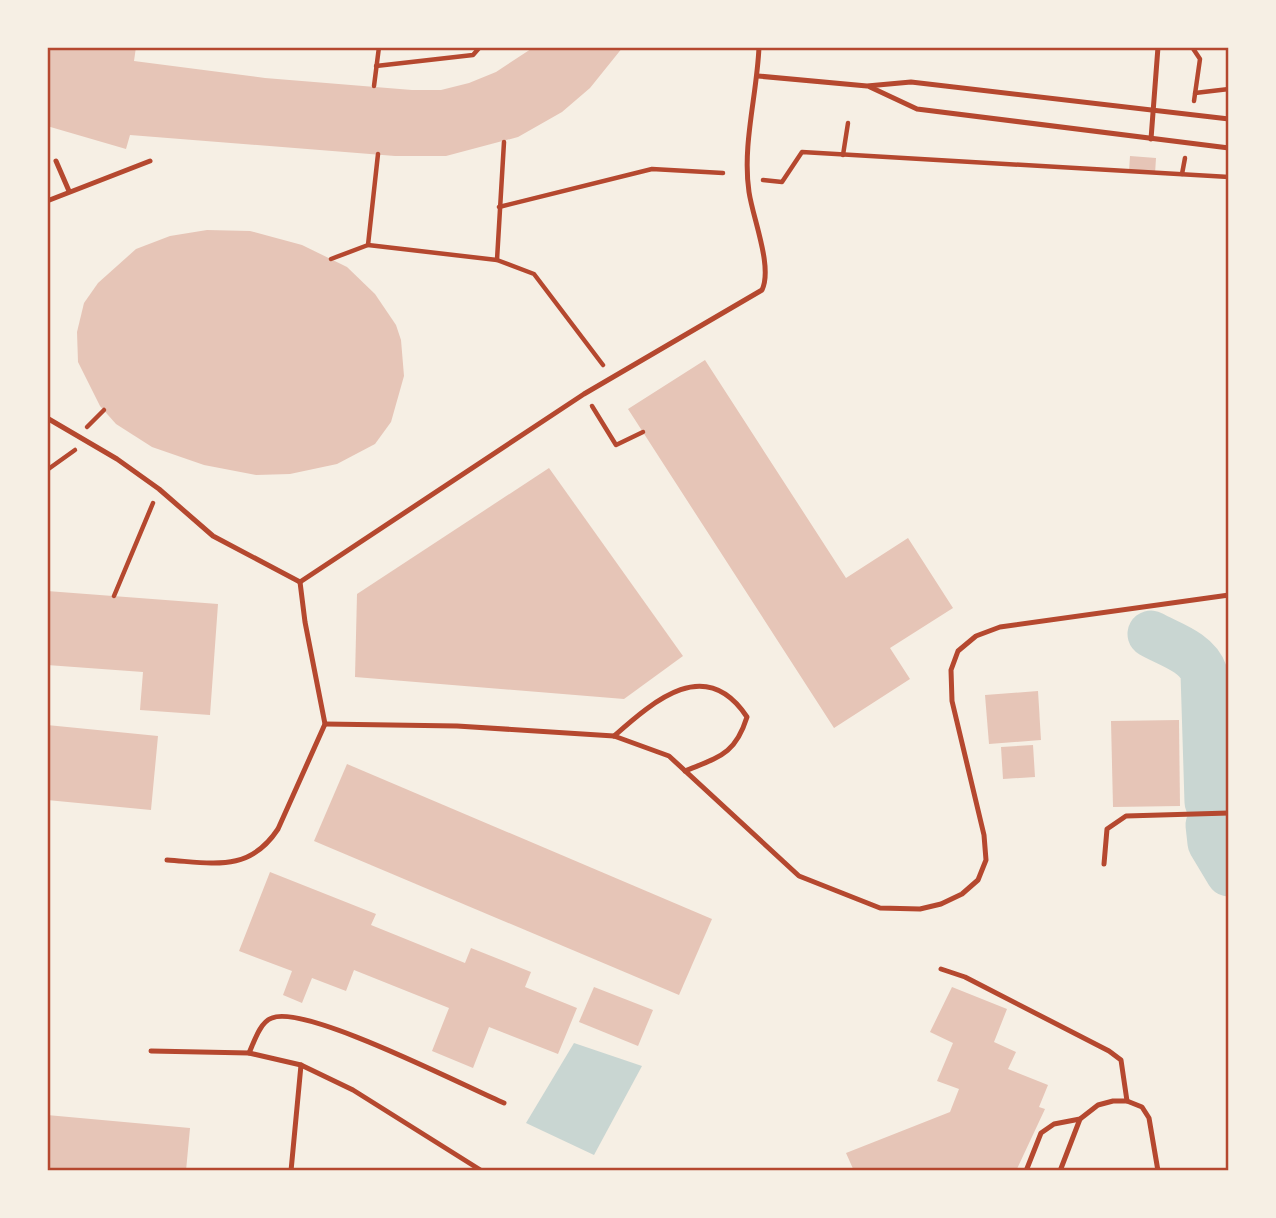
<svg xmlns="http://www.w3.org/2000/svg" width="1276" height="1218" font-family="'Noto Sans',sans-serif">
	<rect width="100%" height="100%" fill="#f6efe4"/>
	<!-- water -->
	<path fill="#c9d6d2" d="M 574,1043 L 642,1066 L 594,1155 L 526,1123 Z"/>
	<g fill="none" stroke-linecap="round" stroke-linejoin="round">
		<!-- river -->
		<g stroke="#c9d6d2" stroke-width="47">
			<path d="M 1151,634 C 1169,644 1197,652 1204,673 L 1208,802"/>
			<path d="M 1209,825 L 1211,843 L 1229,873"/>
		</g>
	</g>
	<!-- building -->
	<g fill="#e6c5b7">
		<path d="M 47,47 L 136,47 L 134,61 L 265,78 L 412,90 L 441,90 L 469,83 L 496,72 L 534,47 L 623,47 L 590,88 L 562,112 L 518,137 L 446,156 L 395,156 L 130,135 L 126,149 L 47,126 Z"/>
		<path d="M 1130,156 L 1156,158 L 1155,174 L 1129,172 Z"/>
		<path d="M 207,230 L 250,231 L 302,245 L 347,267 L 375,294 L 396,325 L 401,340 L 404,376 L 391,422 L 375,444 L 337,464 L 290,474 L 256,475 L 204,465 L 152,447 L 116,424 L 100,406 L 78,362 L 77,332 L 84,303 L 98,283 L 136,249 L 170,236 Z"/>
		<path d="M 705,360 L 846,578 L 908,538 L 953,608 L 890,648 L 910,679 L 834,728 L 628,409 Z"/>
		<path d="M 549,468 L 683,656 L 624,699 L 355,677 L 357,594 Z"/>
		<path d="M 47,591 L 218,604 L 210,715 L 140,710 L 143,672 L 47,665 Z"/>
		<path d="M 1038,691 L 1041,740 L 989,744 L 985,695 Z"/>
		<path d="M 1179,720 L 1180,806 L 1113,807 L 1111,721 Z"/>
		<path d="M 47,725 L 158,736 L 151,810 L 47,800 Z"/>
		<path d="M 1033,745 L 1035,777 L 1003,779 L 1001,747 Z"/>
		<path d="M 347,764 L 712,919 L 679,995 L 314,841 Z"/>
		<path d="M 270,872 L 376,914 L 371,925 L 465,963 L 471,948 L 531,972 L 525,987 L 577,1008 L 558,1054 L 489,1027 L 473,1068 L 432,1051 L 449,1008 L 354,970 L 346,991 L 312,978 L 302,1003 L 283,995 L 292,971 L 239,951 Z"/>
		<path d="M 594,987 L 653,1010 L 638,1046 L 579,1022 Z"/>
		<path d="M 952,987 L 1007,1009 L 994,1042 L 1016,1052 L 1008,1069 L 1048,1085 L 1039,1107 L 1045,1109 L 1016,1171 L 899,1171 L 901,1168 L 854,1171 L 846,1153 L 950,1112 L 959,1089 L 937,1081 L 953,1043 L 930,1032 Z"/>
		<path d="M 47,1115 L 190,1128 L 186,1171 L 47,1171 Z"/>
	</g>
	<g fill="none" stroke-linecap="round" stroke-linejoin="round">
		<!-- path -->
		<g stroke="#b5482f" stroke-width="4.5">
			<path d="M 1192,47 L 1200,59 L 1194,101"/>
			<path d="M 376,66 L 473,55 L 480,47"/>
			<path d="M 374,86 L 379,47"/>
			<path d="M 1195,93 L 1229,89"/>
			<path d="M 843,155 L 848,123"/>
			<path d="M 1182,174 L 1185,158"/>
			<path d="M 763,180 L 782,182 L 802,152 L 1229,177"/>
			<path d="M 499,207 L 652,169 L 723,173"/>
			<path d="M 368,245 L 497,260 L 534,274 L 603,365"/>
			<path d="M 331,259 L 368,245 L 378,154"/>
			<path d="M 497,260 L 504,142"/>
			<path d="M 592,406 L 616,445 L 643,432"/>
			<path d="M 87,427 L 104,410"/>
			<path d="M 47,470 L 75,450"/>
			<path d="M 114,596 L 153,503"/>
		</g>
		<!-- service -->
		<g stroke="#b5482f" stroke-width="5">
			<path d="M 758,76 L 867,86 L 911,82 L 1229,119"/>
			<path d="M 870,87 L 917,109 L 1229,148"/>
			<path d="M 1151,139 L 1158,47"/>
			<path d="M 56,161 L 69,191"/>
			<path d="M 47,201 L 150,161"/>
			<path d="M 47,418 L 117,459 L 159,489 L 213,536 L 300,582"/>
			<path d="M 300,582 L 584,394 L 762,290 C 773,267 753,219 749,192 C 742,145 757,95 759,47"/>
			<path d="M 325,724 L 457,726 L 614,736 L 669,756 L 799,876 L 880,908 L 920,909 L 941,904 L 962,894 L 978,880 L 986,860 L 984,835 L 952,701 L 951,670 L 958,651 L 976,636 L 1000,627 L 1229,595"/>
			<path d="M 614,736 C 655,700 706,655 747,717 C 735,755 719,757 685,771"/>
			<path d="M 167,860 C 213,863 249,873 278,829 L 325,724 L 305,622 L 300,582"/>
			<path d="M 1104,864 L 1107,829 L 1126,816 L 1229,813"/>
			<path d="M 941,969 L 965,977 L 1109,1051 L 1121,1060 L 1127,1101"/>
			<path d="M 151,1051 L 249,1053 L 301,1065 L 353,1090 L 482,1171"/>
			<path d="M 249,1053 C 254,1042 260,1022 272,1018 C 305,1004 464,1086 504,1103"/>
			<path d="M 291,1171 L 301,1065"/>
			<path d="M 1026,1171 L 1041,1133 L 1054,1124 L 1080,1119 L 1098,1105 L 1113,1101 L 1127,1101 L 1142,1107 L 1149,1118 L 1158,1171"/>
			<path d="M 1060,1171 L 1080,1119"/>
		</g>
	</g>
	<!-- border -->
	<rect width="1276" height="1218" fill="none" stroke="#f6efe4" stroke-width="98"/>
	<rect x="49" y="49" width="1178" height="1120" fill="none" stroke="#b5482f" stroke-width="2.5"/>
</svg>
